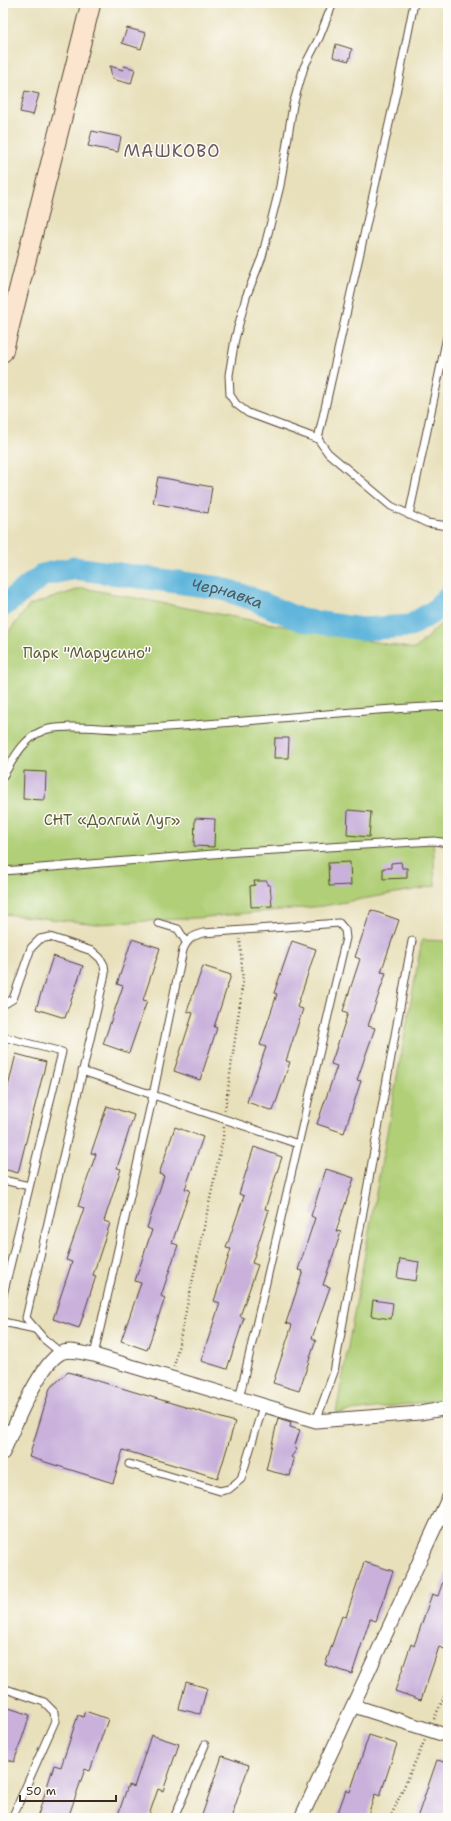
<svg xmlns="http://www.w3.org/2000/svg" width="451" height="1821" font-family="'Shantell Sans',sans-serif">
	<rect width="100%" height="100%" fill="#fdfcf7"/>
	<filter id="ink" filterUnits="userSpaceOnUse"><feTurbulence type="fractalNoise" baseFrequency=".025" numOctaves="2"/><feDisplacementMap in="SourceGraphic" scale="8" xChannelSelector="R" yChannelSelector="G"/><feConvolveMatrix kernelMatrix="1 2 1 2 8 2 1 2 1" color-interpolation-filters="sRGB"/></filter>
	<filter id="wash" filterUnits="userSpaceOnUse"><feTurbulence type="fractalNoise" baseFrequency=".012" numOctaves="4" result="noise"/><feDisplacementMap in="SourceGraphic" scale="16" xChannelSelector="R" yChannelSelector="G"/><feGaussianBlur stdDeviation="0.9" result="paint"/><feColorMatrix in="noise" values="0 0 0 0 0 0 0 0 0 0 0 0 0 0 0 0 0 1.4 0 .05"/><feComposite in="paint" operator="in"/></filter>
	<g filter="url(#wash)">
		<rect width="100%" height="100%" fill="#e8e0bb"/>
		<!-- green -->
		<g fill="#b0cf77" stroke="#767c4a">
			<path d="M 83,588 L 255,621 L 415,649 L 448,617 L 448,836 L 433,835 L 435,886 L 323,906 L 196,918 L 98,924 L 3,914 L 3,639 L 30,605 Z"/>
			<path d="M 422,940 L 448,941 L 448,1399 L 336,1413 Z"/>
		</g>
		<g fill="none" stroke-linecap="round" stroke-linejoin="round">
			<!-- river -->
			<path stroke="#5fb5db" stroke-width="23" id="s1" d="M 3,606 L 43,575 L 74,568 L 220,588 L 250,598 L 301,620 L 362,629 L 410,626 L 436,610 L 448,597"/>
		</g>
		<g id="blocks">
			<!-- building -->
			<g fill="#c9b1db">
				<path d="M 127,28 L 146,33 L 141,49 L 122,43 Z"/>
				<path d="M 336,44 L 352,49 L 349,61 L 333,57 Z"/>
				<path d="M 110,66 L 123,70 L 124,66 L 135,69 L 131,84 L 112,79 Z"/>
				<path d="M 25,91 L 39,94 L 33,115 L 20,112 Z"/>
				<path d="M 92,131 L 121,137 L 118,152 L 88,146 Z"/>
				<path d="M 158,477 L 212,487 L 208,513 L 153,503 Z"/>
				<path d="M 275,738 L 289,738 L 288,758 L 274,758 Z"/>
				<path d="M 24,771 L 46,772 L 45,800 L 23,799 Z"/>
				<path d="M 348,810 L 371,812 L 369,837 L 347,835 Z"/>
				<path d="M 195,818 L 215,819 L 214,847 L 194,846 Z"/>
				<path d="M 350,862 L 351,885 L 329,886 L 328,863 Z"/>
				<path d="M 401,862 L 402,868 L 407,868 L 407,878 L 383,879 L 383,868 L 391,868 L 391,863 Z"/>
				<path d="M 254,881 L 267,881 L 267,885 L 270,885 L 272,906 L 251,907 L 250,886 L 255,885 Z"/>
				<path d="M 371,910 L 399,920 L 381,972 L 386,973 L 368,1026 L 375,1028 L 357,1080 L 361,1081 L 344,1133 L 317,1124 L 337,1066 L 331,1064 L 348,1013 L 343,1011 L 360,959 L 355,957 Z"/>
				<path d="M 132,939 L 160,948 L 143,1000 L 147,1001 L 129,1053 L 103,1044 L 123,986 L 117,984 Z"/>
				<path d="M 292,941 L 316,949 L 297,1007 L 303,1009 L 286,1061 L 290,1062 L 273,1111 L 247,1102 L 266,1047 L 260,1045 L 277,994 L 274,993 Z"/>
				<path d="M 53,956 L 83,966 L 65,1018 L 36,1009 Z"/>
				<path d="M 203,966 L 231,975 L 214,1027 L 217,1028 L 200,1080 L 174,1071 L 193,1013 L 187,1011 Z"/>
				<path d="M 16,1054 L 46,1062 L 18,1173 L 3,1169 L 3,1107 Z"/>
				<path d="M 107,1106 L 134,1115 L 117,1168 L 121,1169 L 104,1221 L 110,1223 L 93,1275 L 96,1276 L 79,1328 L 53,1319 L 72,1262 L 66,1260 L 84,1208 L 78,1206 L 96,1154 L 91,1153 Z"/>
				<path d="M 175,1127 L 203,1137 L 185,1189 L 190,1190 L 172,1243 L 178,1245 L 161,1296 L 165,1298 L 147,1350 L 121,1341 L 141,1283 L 135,1281 L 152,1230 L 147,1228 L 164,1176 L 159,1174 Z"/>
				<path d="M 254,1147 L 282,1157 L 265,1209 L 269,1210 L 252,1263 L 258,1265 L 240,1316 L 244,1318 L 227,1369 L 201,1361 L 220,1303 L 214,1301 L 231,1249 L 226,1248 L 244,1196 L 239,1194 Z"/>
				<path d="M 326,1169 L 354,1178 L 336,1231 L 341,1232 L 323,1285 L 330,1287 L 312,1338 L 316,1340 L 299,1391 L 273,1383 L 292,1325 L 286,1323 L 303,1271 L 298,1270 L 315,1218 L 311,1216 Z"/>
				<path d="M 400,1259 L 419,1262 L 416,1281 L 397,1278 Z"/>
				<path d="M 373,1300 L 393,1303 L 391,1319 L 371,1316 Z"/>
				<path d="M 68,1372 L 235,1422 L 218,1478 L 123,1450 L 113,1483 L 29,1457 L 50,1388 Z"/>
				<path d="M 278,1418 L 291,1422 L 290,1427 L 300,1430 L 294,1448 L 297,1449 L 291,1457 L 294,1459 L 290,1476 L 266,1470 Z"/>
				<path d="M 364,1562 L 393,1571 L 376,1621 L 370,1619 L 352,1674 L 325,1665 L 342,1616 L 346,1617 Z"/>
				<path d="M 446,1573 L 448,1573 L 448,1640 L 445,1649 L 439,1647 L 421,1700 L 395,1691 L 411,1644 L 414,1646 L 432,1594 L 438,1596 Z"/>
				<path d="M 186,1682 L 207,1688 L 200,1714 L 179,1709 Z"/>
				<path d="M 3,1706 L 30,1715 L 14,1762 L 3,1758 Z"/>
				<path d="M 85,1711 L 108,1719 L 90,1771 L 85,1769 L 68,1818 L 37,1818 L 54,1765 L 61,1767 L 78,1715 L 83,1717 Z"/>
				<path d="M 151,1735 L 179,1744 L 163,1791 L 158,1789 L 148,1818 L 117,1818 L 128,1785 L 134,1787 Z"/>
				<path d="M 369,1735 L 397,1744 L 380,1796 L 375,1794 L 367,1818 L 336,1818 L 346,1790 L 350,1792 Z"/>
				<path d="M 222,1756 L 249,1765 L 231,1818 L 201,1818 Z"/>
				<path d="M 437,1760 L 448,1763 L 448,1815 L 444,1814 L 443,1818 L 417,1818 Z"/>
			</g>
		</g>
	</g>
	<g filter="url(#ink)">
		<use href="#blocks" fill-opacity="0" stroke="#554536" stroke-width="1"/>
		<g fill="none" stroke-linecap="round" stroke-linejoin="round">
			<!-- lane casing -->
			<g stroke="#554536" stroke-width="9">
				<g id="lane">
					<path d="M 333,3 L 319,38 L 304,67 L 293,105 L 280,186 L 262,257 L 246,297 L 235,339 L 229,375 L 230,395 L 236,404 L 248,413 L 318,439 L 328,453 L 391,506 L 427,523 L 448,526"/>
					<path d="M 318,439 L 396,93 L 414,3"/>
					<path d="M 409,515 L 448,332"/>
					<path d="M 3,776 C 13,760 23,739 42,731 C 58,723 111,730 132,729 C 237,724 342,710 448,706"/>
					<path d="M 3,871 L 238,852 L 434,841 L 448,843"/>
					<path d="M 158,923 L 178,929 L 186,942"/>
					<path d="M 3,1005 L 13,999 L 31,948 L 40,939 L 50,937 L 92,951 L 100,958 L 104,965 L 105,974 L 26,1318 L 44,1339 L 61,1353"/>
					<path d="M 3,1037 L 62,1052 L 3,1295"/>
					<path d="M 82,1071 L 298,1144"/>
					<path d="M 3,1180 L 29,1186"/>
					<path d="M 3,1322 L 35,1329"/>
					<path d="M 94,1355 L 153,1095 L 183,950 C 187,940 192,936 203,933 L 339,923 L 345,930 L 346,938 L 239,1399"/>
					<path d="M 316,1421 L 334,1372 L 412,941"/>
					<path d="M 3,1427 L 13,1430"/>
					<path d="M 129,1464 L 220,1491 L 229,1489 L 241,1479 L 263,1406"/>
					<path d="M 3,1688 L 44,1702 L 54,1712 L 55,1721 L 12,1818"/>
					<path d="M 174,1818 L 205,1745"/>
				</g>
			</g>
			<!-- street casing -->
			<g stroke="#554536" stroke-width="15">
				<g id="street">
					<path d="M 3,1453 C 13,1430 39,1364 61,1353 C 70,1348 84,1354 94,1355 L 316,1421 L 420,1413 L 448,1408"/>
					<path d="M 354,1706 L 448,1736"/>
					<path d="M 301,1818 L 448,1499"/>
				</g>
			</g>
			<!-- secondary casing -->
			<g stroke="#554536" stroke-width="21">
				<path id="secondary" d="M 3,352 L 91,3"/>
			</g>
			<!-- path -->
			<g stroke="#554536" stroke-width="2.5" stroke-dasharray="1 3" stroke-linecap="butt">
				<path d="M 3,1063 L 7,1046"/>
				<path d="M 225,1110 L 243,982 L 240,939"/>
				<path d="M 174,1367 L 223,1138 L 224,1127"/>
				<path d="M 434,1719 L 448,1688"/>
				<path d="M 390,1818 L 425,1740"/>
			</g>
			<!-- lane -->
			<use href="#lane" stroke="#fff" stroke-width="7"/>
			<!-- street -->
			<use href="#street" stroke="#fff" stroke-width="13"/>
			<!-- secondary -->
			<use href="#secondary" stroke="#fbe5cf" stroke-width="19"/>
		</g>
	</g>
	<g text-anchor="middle" stroke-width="3" stroke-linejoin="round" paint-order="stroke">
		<!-- park labels -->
		<g font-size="15" fill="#5e5c39" stroke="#fdfcf7">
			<text x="87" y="658">Парк "Марусино"</text>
			<text x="112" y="825">СНТ «Долгий Луг»</text>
		</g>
		<!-- water labels -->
		<g font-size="16" font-style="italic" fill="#485b60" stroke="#fdfcf7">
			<text dy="6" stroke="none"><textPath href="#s1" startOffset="238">Чернавка</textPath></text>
		</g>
		<!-- quarter labels -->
		<g font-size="17" letter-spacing="1" fill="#6d5960" stroke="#fdfcf7">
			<text x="172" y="157">МАШКОВО</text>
		</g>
	</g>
	<!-- margin -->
	<rect width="451" height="1821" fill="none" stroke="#fdfcf7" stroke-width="16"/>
	<!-- scale -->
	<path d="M20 1795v6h96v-6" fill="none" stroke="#3b2a1e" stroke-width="2"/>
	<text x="26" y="1795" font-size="12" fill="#3b2a1e" stroke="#fdfcf7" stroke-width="3" paint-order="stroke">50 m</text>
</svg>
